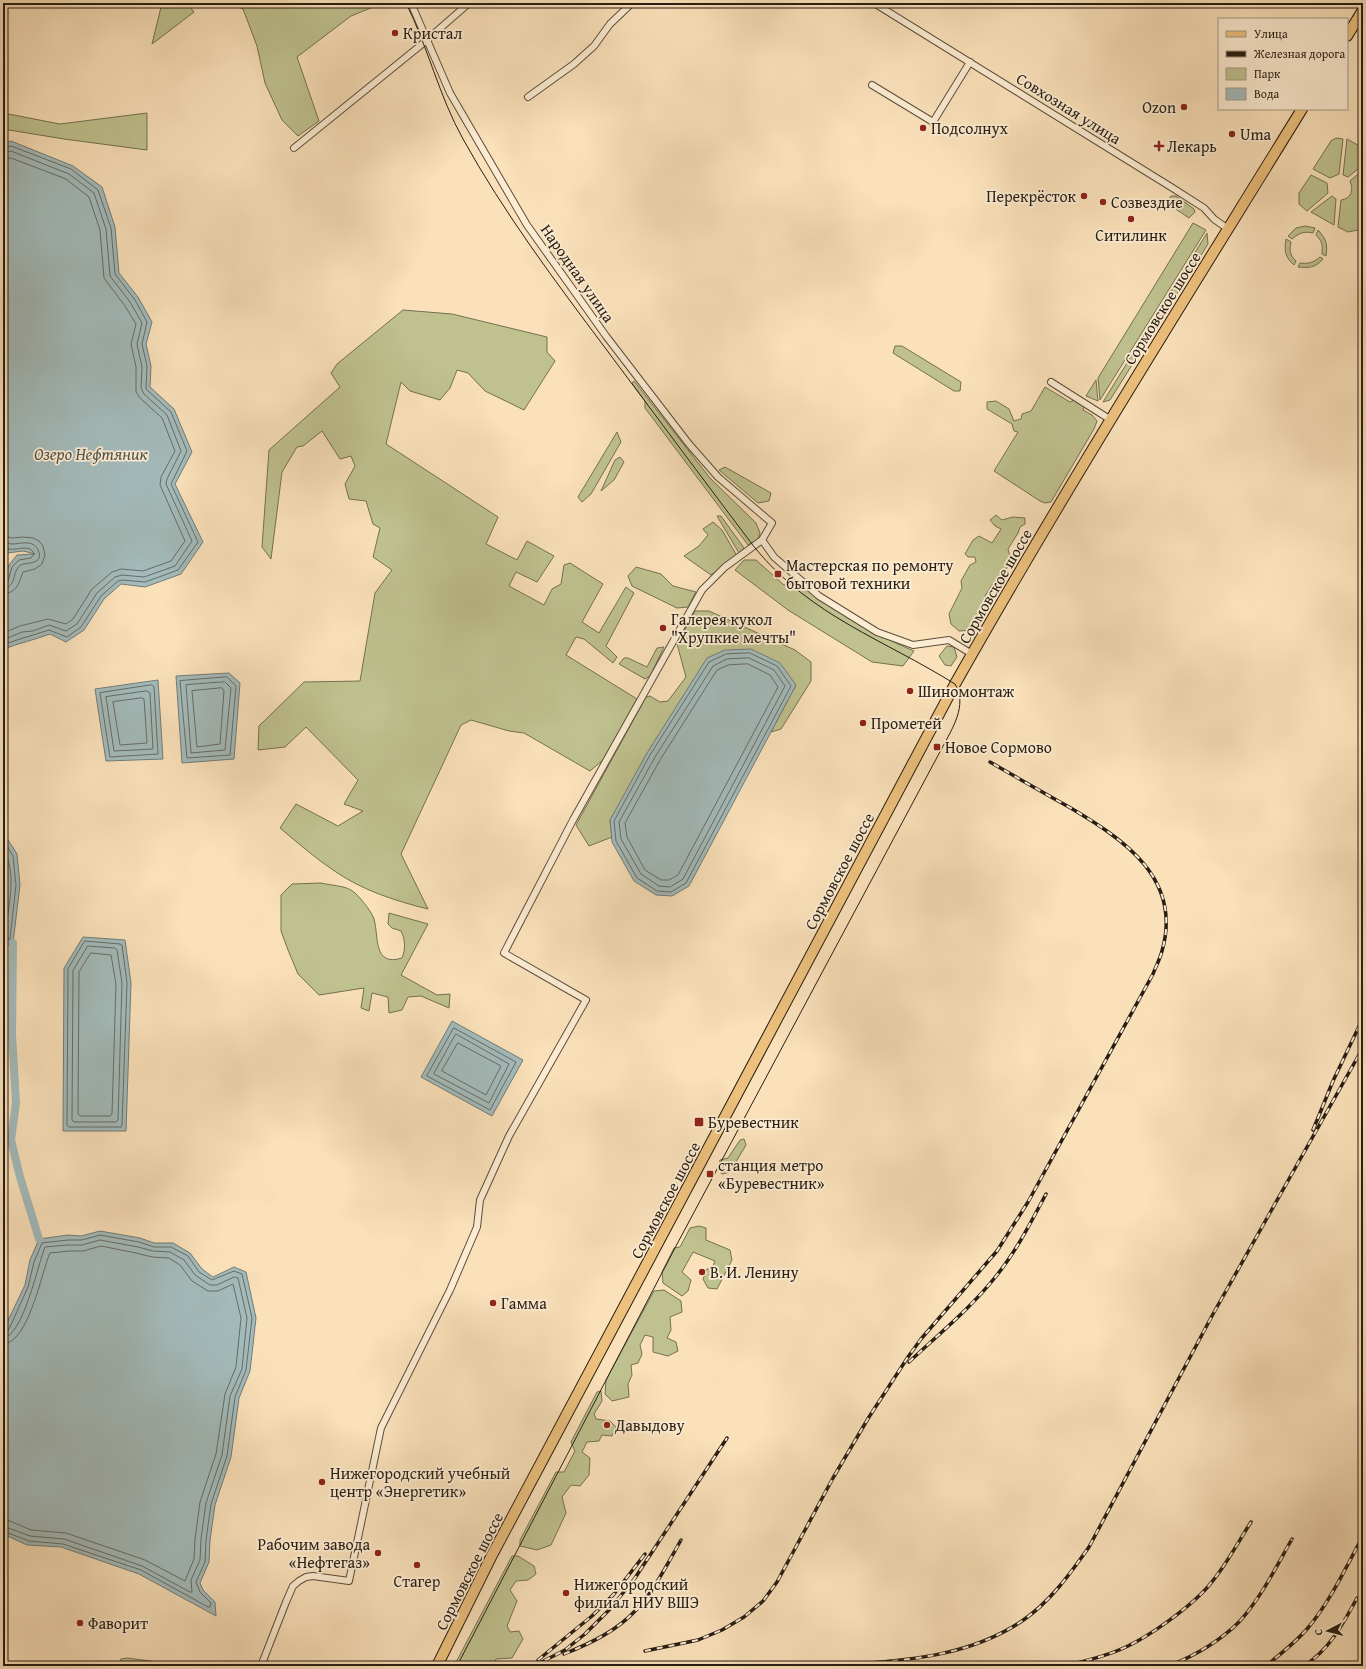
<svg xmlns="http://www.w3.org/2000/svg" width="1366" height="1669" font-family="'Gentium Book Plus',serif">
	<rect width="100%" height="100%" fill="#fae1ba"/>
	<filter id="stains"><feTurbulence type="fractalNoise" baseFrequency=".005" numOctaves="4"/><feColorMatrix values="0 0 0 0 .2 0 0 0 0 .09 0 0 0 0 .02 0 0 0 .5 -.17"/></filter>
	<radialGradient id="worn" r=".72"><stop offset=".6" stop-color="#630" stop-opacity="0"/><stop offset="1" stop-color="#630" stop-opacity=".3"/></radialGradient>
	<!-- green -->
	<g fill="#bfc28f" stroke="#747051">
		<path d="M 162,3 L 187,3 L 194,12 L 152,44 Z"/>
		<path d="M 230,3 L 383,3 L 351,16 L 297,57 L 319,121 L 298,136 L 282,120 L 265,83 L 257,46 L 243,9 Z"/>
		<path d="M 3,113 L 60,124 L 147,113 L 147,150 L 64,139 L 3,129 Z"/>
		<path d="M 1336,138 L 1343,139 L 1339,174 L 1330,178 L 1313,169 L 1331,141 Z"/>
		<path d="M 1347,139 L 1363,148 L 1363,165 L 1348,177 L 1343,175 Z"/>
		<path d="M 1363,170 L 1363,229 L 1348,232 L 1338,227 L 1341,200 C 1351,199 1354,190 1350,181 Z"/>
		<path d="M 1311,175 L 1327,183 L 1328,193 L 1307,211 L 1299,204 L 1299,193 Z"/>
		<path d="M 1171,196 L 1176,196 L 1194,209 L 1195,212 L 1189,218 L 1167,203 Z"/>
		<path d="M 1332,196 L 1336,199 L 1334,225 L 1311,212 Z"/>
		<path d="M 1193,223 L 1206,230 L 1100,400 L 1098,378 Z"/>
		<path d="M 1305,226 L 1315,228 L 1313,233 C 1304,231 1299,233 1292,239 L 1288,236 L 1296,228 Z"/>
		<path d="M 1318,230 C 1326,239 1328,244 1326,256 L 1322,254 C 1323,245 1322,241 1316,235 Z"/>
		<path d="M 1207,233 L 1208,244 L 1110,400 L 1103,402 Z"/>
		<path d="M 1286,239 L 1291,242 C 1289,251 1290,255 1296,261 L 1294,265 C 1285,257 1284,251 1286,239 Z"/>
		<path d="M 1320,257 L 1323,259 C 1315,268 1309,268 1298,267 L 1300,263 C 1308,264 1313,263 1320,257 Z"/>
		<path d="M 403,310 L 452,314 L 547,337 L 547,352 L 555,361 L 524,410 L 485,391 L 468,373 L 457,370 L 450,388 L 440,400 L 410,391 L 401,382 L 386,444 L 498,517 L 486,544 L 517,560 L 527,541 L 554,556 L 537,582 L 516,572 L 509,586 L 544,605 L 552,589 L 561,584 L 564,565 L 570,563 L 603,584 L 582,622 L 599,633 L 626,587 L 634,593 L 606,646 L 617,657 L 613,663 L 584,639 L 576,637 L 566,655 L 637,699 L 603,760 L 590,771 L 524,733 L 509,731 L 471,720 L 461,725 L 401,854 L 428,909 C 396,901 364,891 336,872 C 316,859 298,843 280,828 L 296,804 L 338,826 L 363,811 L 344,804 L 358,780 L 306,727 L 285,747 L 258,750 L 259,726 L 304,682 L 360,681 L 375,593 L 392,570 L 373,557 L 380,528 L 373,524 L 366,501 L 349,499 L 345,484 L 355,466 L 351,456 L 340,459 L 322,431 L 303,446 L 297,447 L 282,472 L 271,559 L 262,547 L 269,450 L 340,387 L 331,373 L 337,364 Z"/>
		<path d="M 895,346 L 902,346 L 961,382 L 960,391 L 954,391 L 893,353 Z"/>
		<path d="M 1096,380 L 1098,401 L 1086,396 Z"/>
		<path d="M 634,381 L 710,478 L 756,523 L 760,533 L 758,539 L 748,545 L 645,408 L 645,401 L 632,383 Z"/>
		<path d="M 1045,387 L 1070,402 L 1074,400 L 1084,407 L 1083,410 L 1092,415 L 1097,421 L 1094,429 L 1051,502 L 1045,503 L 1040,501 L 994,471 L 1018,432 L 1014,431 L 1012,424 L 987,409 L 987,402 L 996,401 L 1009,409 L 1014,421 L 1021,419 L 1022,414 L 1031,411 Z"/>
		<path d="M 617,432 L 621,442 L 591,494 L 582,502 L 578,497 Z"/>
		<path d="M 620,457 L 624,462 L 614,480 L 601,491 L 615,460 Z"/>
		<path d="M 725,467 L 771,493 L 769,501 L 758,503 L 719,470 Z"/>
		<path d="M 996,515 L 1002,520 L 1013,517 L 1025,518 L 1025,524 L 1020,527 L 1018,533 L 1008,549 L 1011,560 L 999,583 L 992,585 L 985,596 L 988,604 L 985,612 L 976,617 L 977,624 L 973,630 L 959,631 L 951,624 L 949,614 L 962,588 L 961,581 L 970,565 L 976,562 L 975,557 L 968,557 L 965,554 L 973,540 L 979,536 L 992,543 L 1001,529 L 995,526 L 990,520 Z"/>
		<path d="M 717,516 L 721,516 L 744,548 L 739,553 Z"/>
		<path d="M 713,522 L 722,530 L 737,556 L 711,575 L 684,556 L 699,546 L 708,535 L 703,529 Z"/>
		<path d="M 744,560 L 756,560 L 784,585 L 795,580 C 833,606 871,634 914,651 L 903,666 L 872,662 L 788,610 L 735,570 Z"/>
		<path d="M 636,567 L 661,574 L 673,586 L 696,592 L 688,607 L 677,608 L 632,586 L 628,576 Z"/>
		<path d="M 695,611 L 709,611 L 795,650 L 811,662 L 811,681 L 781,729 L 771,732 L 796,685 L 610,820 L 612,837 L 589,846 L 576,825 L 646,697 L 650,696 L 660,702 L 668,701 L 686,677 L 677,644 Z"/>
		<path d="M 947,646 L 954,647 L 957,657 L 951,666 L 945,665 L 939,656 Z"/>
		<path d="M 664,647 L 650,676 L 645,679 L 619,664 L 624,658 L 628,658 L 647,667 L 657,648 Z"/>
		<path d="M 321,883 C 329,885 345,886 351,890 C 358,894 372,912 374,919 C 379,937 373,967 402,958 C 406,949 405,939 401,931 L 392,928 L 388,924 L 389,913 L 428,924 L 401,975 L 437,995 L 450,994 L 449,1008 L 421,996 L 408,997 L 402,1010 L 389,1013 L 388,997 L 372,993 L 369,1011 L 361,1008 L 364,988 L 319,995 L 298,974 L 288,950 L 281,931 L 281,895 L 292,884 Z"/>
		<path d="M 744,1139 L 746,1145 L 730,1172 L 722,1174 L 718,1169 L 720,1160 L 728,1158 L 740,1140 Z"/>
		<path d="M 699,1226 L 706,1228 L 706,1240 L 730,1250 L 732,1260 L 717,1289 L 708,1288 L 703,1279 L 707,1269 L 712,1268 L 715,1261 L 693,1252 L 682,1272 L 691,1280 L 688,1291 L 682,1296 L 663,1283 L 662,1272 L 674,1248 L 680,1247 L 690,1228 Z"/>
		<path d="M 664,1290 L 681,1301 L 682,1312 L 670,1317 L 671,1330 L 667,1338 L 676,1342 L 678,1351 L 668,1356 L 653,1352 L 653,1337 L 645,1335 L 640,1345 L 642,1354 L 638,1363 L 631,1365 L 632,1375 L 628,1384 L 629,1397 L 612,1401 L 605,1394 L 606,1380 L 654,1291 Z"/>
		<path d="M 601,1391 L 602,1401 L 594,1414 L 596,1419 L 610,1421 L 616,1427 L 612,1436 L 602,1435 L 599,1441 L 587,1442 L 582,1452 L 590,1458 L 589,1475 L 580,1486 L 571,1485 L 562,1497 L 566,1513 L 551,1545 L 537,1550 L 520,1546 L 520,1540 L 556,1472 L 564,1472 L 575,1451 L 571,1442 L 597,1392 Z"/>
		<path d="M 512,1556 L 518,1556 L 534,1566 L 536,1574 L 528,1580 L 516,1581 L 510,1590 L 517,1601 L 507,1626 L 510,1632 L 519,1631 L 523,1639 L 512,1658 L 496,1659 L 494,1666 L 454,1666 Z"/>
		<path d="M 127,1658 L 158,1662 L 164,1666 L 117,1666 L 121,1659 Z"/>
	</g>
	<!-- water -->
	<g fill="#a3bbbb" stroke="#727c78">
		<path d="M 11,141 L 73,166 L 102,187 L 115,227 L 119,273 L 138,297 L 152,322 L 146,344 L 151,366 L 150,387 L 174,409 L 192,452 L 175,484 L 203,542 L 181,574 L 145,587 L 121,584 L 104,599 L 84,630 L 66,642 L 50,634 C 34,640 19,643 4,649 L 3,583 L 9,565 L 17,555 L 35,554 L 23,551 L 7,553 L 3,548 L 3,150 L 4,144 Z"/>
		<path d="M 751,649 L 780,663 L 796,685 L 689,886 L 672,896 L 656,895 L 634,881 L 612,842 L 610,820 L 647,753 L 707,658 L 725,650 Z"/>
		<path d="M 229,673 L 240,683 L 234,759 L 182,763 L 176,676 Z"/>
		<path d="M 158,680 L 163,759 L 106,761 L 95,689 Z"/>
		<path d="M 3,832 L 17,854 L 20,885 L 13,943 L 3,946 Z"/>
		<path d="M 83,937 L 125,940 L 131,983 L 126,1131 L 63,1131 L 64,968 Z"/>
		<path d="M 452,1021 L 523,1060 L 492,1116 L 421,1077 Z"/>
		<path d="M 100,1231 L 140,1238 L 154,1243 L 173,1243 L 190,1253 L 202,1269 L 213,1277 L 234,1267 L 246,1272 L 256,1318 L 250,1371 L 239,1398 L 231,1457 L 215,1505 L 210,1540 L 209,1562 L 200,1583 L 203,1590 L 215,1602 L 216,1616 L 139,1574 L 61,1547 L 27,1545 L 3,1534 L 3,1331 L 25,1285 L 30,1260 L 39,1239 L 68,1235 L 81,1236 Z"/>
	</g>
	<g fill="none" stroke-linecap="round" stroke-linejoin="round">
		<!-- shore -->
		<g stroke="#666c67" stroke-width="1">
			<path d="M 3,148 L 11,146 L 71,169 L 98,190 L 111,228 L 115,274 L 135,300 L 147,322 L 142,344 L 147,366 L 146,389 L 171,412 L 187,451 L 171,484 L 198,542 L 178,570 L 145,582 L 122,580 L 118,581 L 101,596 L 81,627 L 67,637 L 49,630 C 34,635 18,639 3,645"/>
			<path d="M 3,153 L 11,151 L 69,174 L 94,193 L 106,229 L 110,276 L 130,302 L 142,323 L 137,344 L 142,367 L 141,388 L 144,394 L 167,415 L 181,451 L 167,479 L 166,484 L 192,541 L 175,566 L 144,577 L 122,575 L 115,577 L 97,593 L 77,624 L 66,631 L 49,625 L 33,631 L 22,632 L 3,640"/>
			<path d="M 3,159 L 11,158 L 66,179 L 89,197 L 100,230 L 104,278 L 125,306 L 136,324 L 131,344 L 136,367 L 136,392 L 140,398 L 162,418 L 175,451 L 161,477 L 160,485 L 185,541 L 171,561 L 143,571 L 121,569 L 112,572 L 92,589 L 73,619 L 66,624 L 48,619 L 20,626 L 3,633"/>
			<path d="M 3,536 L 12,538 L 23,537 L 33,538 L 39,541 L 43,546 L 45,555 L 42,564 L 35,569 L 23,572 C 19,583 17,593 3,594"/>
			<path d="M 3,542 C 6,542 9,544 12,544 C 20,544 33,539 38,550 C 45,565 26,562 21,565 C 11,571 18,587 3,588"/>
			<path d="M 3,547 C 5,547 7,549 9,549 C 17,551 30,543 34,554 L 31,558 L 19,560 L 12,567 L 8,581 L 3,583"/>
			<path d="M 750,653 L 777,666 L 791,686 L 686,883 L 671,892 L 657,891 L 637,878 L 616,841 L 614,821 L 650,755 L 709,662 L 726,654 Z"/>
			<path d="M 749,658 L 774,670 L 785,686 L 683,879 L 670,887 L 659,886 L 641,874 L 621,839 L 619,822 L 655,757 L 713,666 L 727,659 Z"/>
			<path d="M 748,664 L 770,675 L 778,687 L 678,875 L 669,880 L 661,880 L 645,870 L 627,837 L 625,823 L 660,760 L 717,670 L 728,665 Z"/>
			<path d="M 227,677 L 236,686 L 230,755 L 187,758 L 180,681 Z"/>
			<path d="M 225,682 L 231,688 L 225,750 L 191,753 L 186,685 Z"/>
			<path d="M 152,685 L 154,687 L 158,754 L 110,757 L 100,693 Z"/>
			<path d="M 222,688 L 224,691 L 220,744 L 197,747 L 192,691 Z"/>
			<path d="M 147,691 L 150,693 L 153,749 L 114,751 L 106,697 Z"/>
			<path d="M 142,698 L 144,699 L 147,743 L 120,745 L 113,702 Z"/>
			<path d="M 3,840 L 13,856 L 16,885 L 10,939 L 3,941"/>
			<path d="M 3,849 C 18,872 8,908 5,934 L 3,936"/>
			<path d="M 3,862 L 5,885 L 3,903"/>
			<path d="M 85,941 L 120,944 L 122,945 L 127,983 L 122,1125 L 121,1127 L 69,1127 L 67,1125 L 68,969 Z"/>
			<path d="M 88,946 L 115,948 L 117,950 L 122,983 L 118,1120 L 116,1122 L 74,1122 L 72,1120 L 73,971 Z"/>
			<path d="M 91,953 L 111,955 L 116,984 L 112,1114 L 110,1116 L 80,1116 L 78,1114 L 79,972 Z"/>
			<path d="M 454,1028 L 516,1062 L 490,1110 L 427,1076 Z"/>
			<path d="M 456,1034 L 509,1064 L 489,1103 L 434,1074 Z"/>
			<path d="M 458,1043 L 501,1066 L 486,1095 L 442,1071 Z"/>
			<path d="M 3,1333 L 7,1332 L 10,1327 L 28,1287 L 34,1262 L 42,1243 L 68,1240 L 82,1240 L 100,1235 L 139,1242 L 154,1247 L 171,1247 L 188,1256 L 199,1272 L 212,1280 L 234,1271 L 242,1274 L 252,1318 L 246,1370 L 235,1397 L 227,1456 L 211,1504 L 206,1540 L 205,1562 L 196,1582 L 200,1592 L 211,1603 L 210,1607 L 208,1607 L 141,1570 L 63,1544 L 29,1541 L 3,1531"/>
			<path d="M 3,1338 C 23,1337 38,1264 45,1247 L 68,1245 L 82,1245 L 100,1240 L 138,1247 L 153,1251 L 170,1252 L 184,1260 L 195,1275 L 210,1285 L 217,1285 L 234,1277 L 238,1278 L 247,1318 L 242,1369 L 230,1396 L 222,1455 L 206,1503 L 201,1539 L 200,1560 L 191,1580 L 192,1592 L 190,1592 L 142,1566 L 64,1539 L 30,1536 L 3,1526"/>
			<path d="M 3,1344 C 29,1343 41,1273 50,1253 L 69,1251 L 83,1251 L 101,1246 L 136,1253 L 152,1257 L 169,1258 L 180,1265 L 192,1281 L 208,1291 L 218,1291 L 233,1284 L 241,1318 L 236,1367 L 225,1394 L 216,1454 L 200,1502 L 195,1539 L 194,1559 L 185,1581 L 145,1560 L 66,1533 L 31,1530 L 10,1521 L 3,1520"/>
		</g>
		<!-- canal -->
		<path stroke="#a3bbbb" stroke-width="8" d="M 13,943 L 12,1035 L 16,1103 L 11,1140 L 20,1177 L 39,1239"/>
		<!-- street casing -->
		<g stroke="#5c4e3d" stroke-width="8">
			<g id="street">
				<path d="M 874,3 L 1171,187 L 1204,208 L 1214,219 L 1228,229"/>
				<path d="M 872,85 L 933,122 L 970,62"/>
				<path d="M 528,97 L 574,64 L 594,46 L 610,24 L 632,3"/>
				<path d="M 294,148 L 421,45 L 469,3"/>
				<path d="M 1051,382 L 1111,420"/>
				<path d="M 762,540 L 774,557 L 819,596 L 877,632 L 913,645 L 949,640 L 972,654"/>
				<path d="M 261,1666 L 286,1602 L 293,1586 L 299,1581 L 306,1577 L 313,1576 L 349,1581 L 381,1428 L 450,1290 L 477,1227 L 480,1200 L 509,1136 L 586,1000 L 504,953 L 573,820 L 702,590 L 725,567 L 762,540 L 772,523 L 718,477 L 689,444 L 606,336 L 527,225 L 450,93 L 411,3"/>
			</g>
		</g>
		<!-- primary casing -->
		<g stroke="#281d13" stroke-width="12">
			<g id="primary">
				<path d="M 1347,36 L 1363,10"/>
				<path d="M 437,1666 L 491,1557 L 955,684 C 1065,489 1185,299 1302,109"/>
			</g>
		</g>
		<!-- street -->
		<use href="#street" stroke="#fcecd2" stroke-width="6"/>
		<!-- primary -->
		<use href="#primary" stroke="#edc07d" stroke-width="10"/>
		<!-- tram -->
		<path stroke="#281d13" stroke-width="1" d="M 406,3 C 428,47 439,96 463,139 C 504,213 555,281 606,349 C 656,416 705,482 755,548 C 812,617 883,639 955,684 C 968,705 952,729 942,748 L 676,1246 L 457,1666"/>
		<!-- rail casing -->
		<g stroke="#281d13" stroke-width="3.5">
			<g id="rail">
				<path d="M 1313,1130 L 1333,1081 L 1363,1018"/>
				<path d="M 909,1362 C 939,1334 972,1307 997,1275 C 1017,1250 1031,1222 1046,1194"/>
				<path d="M 645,1651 L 698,1640 L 722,1630 L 744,1617 L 763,1601 L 777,1582 L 833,1478 L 869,1417 L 908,1357 L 921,1339 L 997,1251 L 1028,1202 L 1153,974 C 1156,966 1160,959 1162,951 C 1183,878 1123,839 1069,807 C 1042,792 1016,777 990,762"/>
				<path d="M 564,1654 C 591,1643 617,1631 637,1609 C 655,1589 668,1563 681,1540"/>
				<path d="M 538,1660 L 592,1616 L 614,1594 L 645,1554"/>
				<path d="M 856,1664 C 914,1660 973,1654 1022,1621 C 1050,1602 1070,1574 1089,1547 L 1213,1314 L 1360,1053"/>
				<path d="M 534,1666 L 565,1650 L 585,1634 L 610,1609 L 635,1578 L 727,1438"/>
				<path d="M 1063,1666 C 1082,1662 1110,1655 1128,1646 C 1151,1635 1184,1611 1202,1593 C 1221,1574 1237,1544 1251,1522"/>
				<path d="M 1169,1666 C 1194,1656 1220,1641 1239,1622 C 1261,1598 1276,1567 1292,1539"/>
				<path d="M 1266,1666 C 1280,1654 1295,1643 1307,1629 C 1330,1602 1346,1567 1363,1536"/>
				<path d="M 1304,1666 C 1330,1649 1343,1624 1357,1598"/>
			</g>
		</g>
		<!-- rail -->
		<use href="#rail" stroke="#fcecd2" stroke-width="2" stroke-dasharray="6" stroke-linecap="butt"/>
	</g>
	<!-- markers -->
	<g fill="#8f2418" stroke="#fcecd2" stroke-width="1.5">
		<circle cx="395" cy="33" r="4"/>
		<circle cx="1184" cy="107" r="4"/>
		<circle cx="923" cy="128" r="4"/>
		<circle cx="1232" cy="134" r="4"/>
		<path d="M1157 140h4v4h4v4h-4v4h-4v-4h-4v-4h4z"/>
		<circle cx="1084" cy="196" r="4"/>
		<circle cx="1103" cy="202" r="4"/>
		<circle cx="1131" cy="219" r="4"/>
		<rect x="774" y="570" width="8" height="8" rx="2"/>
		<circle cx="663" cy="628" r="4"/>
		<circle cx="910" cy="691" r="4"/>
		<circle cx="863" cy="723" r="4"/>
		<rect x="933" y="743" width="8" height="8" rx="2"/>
		<rect x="694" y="1117" width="10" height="10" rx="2"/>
		<rect x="706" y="1170" width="8" height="8" rx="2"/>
		<circle cx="702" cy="1272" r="4"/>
		<circle cx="493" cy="1303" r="4"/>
		<circle cx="607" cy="1425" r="4"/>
		<circle cx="322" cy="1482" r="4"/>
		<circle cx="378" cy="1553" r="4"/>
		<circle cx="417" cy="1565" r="4"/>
		<circle cx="566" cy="1593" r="4"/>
		<circle cx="80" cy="1623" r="4"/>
	</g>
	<g text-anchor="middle" stroke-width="3.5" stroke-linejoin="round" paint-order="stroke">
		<!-- poi labels -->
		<g font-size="16" fill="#281d13" stroke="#fcecd2" text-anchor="start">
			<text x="403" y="39">Кристал</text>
			<text x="1176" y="113" text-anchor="end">Ozon</text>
			<text x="931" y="134">Подсолнух</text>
			<text x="1240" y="140">Uma</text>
			<text x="1167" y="152">Лекарь</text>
			<text x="1076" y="202" text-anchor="end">Перекрёсток</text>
			<text x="1111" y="208">Созвездие</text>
			<text x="1131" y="241" text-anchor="middle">Ситилинк</text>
			<text x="786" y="571">Мастерская по ремонту<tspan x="786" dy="18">бытовой техники</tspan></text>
			<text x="671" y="625">Галерея кукол<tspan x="671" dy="18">"Хрупкие мечты"</tspan></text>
			<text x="918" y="697">Шиномонтаж</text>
			<text x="871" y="729">Прометей</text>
			<text x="945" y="753">Новое Сормово</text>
			<text x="708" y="1128">Буревестник</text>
			<text x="718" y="1171">станция метро<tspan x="718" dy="18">«Буревестник»</tspan></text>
			<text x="710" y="1278">В. И. Ленину</text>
			<text x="501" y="1309">Гамма</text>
			<text x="615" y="1431">Давыдову</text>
			<text x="330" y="1479">Нижегородский учебный<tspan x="330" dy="18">центр «Энергетик»</tspan></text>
			<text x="370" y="1550" text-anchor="end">Рабочим завода<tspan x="370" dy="18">«Нефтегаз»</tspan></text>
			<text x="417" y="1587" text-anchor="middle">Стагер</text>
			<text x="574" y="1590">Нижегородский<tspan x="574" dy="18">филиал НИУ ВШЭ</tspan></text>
			<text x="88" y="1629">Фаворит</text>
		</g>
		<!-- street labels -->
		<g font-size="16" fill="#281d13" stroke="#fcecd2">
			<text transform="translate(1069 108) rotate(32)" y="6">Совхозная улица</text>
			<text transform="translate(578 273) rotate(55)" y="6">Народная улица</text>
			<text transform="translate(1162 308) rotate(-58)" y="6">Сормовское шоссе</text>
			<text transform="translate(995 586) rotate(-60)" y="6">Сормовское шоссе</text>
			<text transform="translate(839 871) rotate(-62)" y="6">Сормовское шоссе</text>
			<text transform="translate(665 1200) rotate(-62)" y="6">Сормовское шоссе</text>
			<text transform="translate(469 1571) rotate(-63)" y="6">Сормовское шоссе</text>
		</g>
		<!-- water labels -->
		<g font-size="17" font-style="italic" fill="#53544e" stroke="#fcecd2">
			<text x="91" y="460">Озеро Нефтяник</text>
		</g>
	</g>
	<!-- margin -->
	<rect width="1366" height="1669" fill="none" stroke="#fae1ba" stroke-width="16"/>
	<rect x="4" y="4" width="1358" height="1661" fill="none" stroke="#281d13" stroke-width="2"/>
	<rect x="8" y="8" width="1350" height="1653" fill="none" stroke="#281d13"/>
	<!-- legend -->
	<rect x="1218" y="18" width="130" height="92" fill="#fcecd2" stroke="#a79986"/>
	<rect x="1226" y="31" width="20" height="6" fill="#edc07d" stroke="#a79986"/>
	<text x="1254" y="38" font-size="12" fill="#281d13">Улица</text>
	<rect x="1226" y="51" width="20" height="6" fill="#281d13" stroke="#a79986"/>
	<text x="1254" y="58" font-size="12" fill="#281d13">Железная дорога</text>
	<rect x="1226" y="68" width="20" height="12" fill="#bfc28f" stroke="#a79986"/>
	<text x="1254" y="78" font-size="12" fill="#281d13">Парк</text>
	<rect x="1226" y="88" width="20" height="12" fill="#a3bbbb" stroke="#a79986"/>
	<text x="1254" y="98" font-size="12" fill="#281d13">Вода</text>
	<!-- north arrow -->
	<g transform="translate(1328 1631) rotate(263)" stroke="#fcecd2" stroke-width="3" paint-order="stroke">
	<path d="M0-3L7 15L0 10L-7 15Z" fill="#281d13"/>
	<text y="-6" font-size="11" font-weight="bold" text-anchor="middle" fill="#281d13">С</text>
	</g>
	<rect width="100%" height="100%" filter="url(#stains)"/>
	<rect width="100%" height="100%" fill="url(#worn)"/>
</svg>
